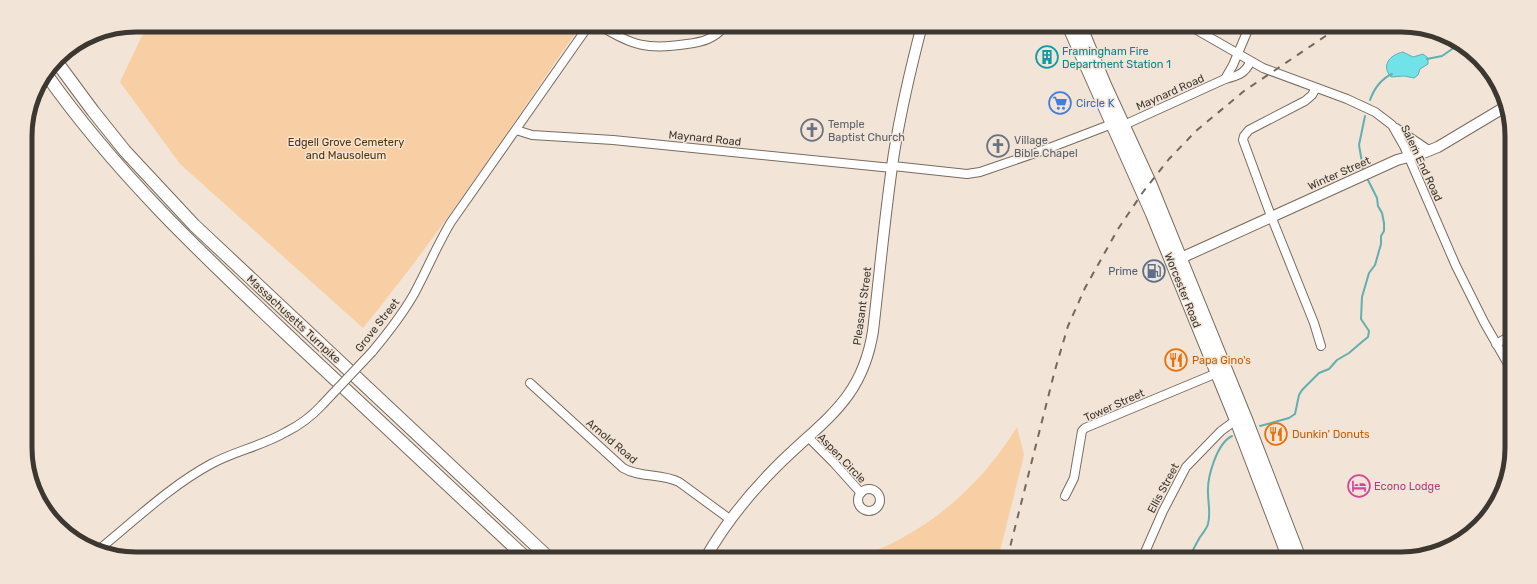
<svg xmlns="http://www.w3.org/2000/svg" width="1537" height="584" font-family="Rubik,sans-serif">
	<rect width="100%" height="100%" fill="#f2e4d6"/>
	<!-- green -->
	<g fill="#f8cfa4">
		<path d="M 147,25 L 581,25 C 510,127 442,232 363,328 L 180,164 L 120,82 Z"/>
		<path d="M 1017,427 L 1024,455 L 998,559 L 853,559 C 922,537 979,489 1017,427 Z"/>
	</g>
	<!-- water -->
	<path fill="#71e2e8" stroke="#61afb1" d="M 1403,52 L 1413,57 L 1423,54 L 1428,58 L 1428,64 L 1420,69 L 1418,75 L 1414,78 L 1404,76 L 1391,77 C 1381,66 1389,55 1403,52 Z"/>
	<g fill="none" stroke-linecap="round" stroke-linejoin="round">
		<!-- stream -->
		<g stroke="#61afb1" stroke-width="2">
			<path d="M 1427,59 L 1442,56 L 1458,45"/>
			<path d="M 1370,100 C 1374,89 1381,79 1392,74"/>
			<path d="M 1363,168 L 1359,145 L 1365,116"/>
			<path d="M 1260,426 L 1289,418 L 1295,414 L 1299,395 L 1302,390 L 1319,373 L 1329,369 L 1337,360 L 1349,353 L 1363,341 L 1368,337 L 1369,331 L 1361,319 L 1362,297 L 1369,273 L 1375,265 L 1381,244 L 1381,236 L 1384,231 L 1384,223 L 1382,213 L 1378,206 L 1377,198 L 1368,180"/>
			<path d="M 1189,559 C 1192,551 1196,544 1200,537 C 1203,533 1207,528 1208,524 C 1211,513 1208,504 1208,493 C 1207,477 1217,443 1232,436"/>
		</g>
		<!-- minor casing -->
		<g stroke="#786c60" stroke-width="10">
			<g id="minor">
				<path d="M 599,25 C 632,46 648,50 687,44 C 703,42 714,39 725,26"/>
				<path d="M 1188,25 L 1263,68 L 1347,99 L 1375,112 L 1392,125 L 1404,146 L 1456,266 L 1484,322 L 1512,371"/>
				<path d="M 1225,79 L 1233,65 L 1250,25"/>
				<path d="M 1316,88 L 1312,95 L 1305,101 L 1249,130 L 1244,136 L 1243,140 L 1271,216 L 1314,323 L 1321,346"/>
				<path d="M 1124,125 L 1225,79 C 1237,76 1245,74 1250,62"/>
				<path d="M 1396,128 L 1430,151"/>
				<path d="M 516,130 L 532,135 L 613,140 L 892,168"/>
				<path d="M 893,166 L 967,174 L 980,172 L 1044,150 L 1112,124"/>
				<path d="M 1496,344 L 1512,335"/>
				<path d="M 372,352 C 387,334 402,315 414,294 C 427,270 437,245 451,222 L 589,25"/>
				<path d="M 530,383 L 623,468 C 640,478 661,473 679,482 L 731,520"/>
				<path d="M 808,437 L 834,463 L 861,493"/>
				<circle cx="869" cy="500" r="11"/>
				<path d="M 1065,496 L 1074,478 L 1082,431 L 1085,428 L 1217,373"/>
				<path d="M 97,551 C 133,522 170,486 211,464 C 235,451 262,446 286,432 C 300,425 312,416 322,405"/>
				<path d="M 1142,559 L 1163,511 L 1186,467 L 1221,431 L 1236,420"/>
			</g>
		</g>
		<!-- major casing -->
		<g stroke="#786c60" stroke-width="12">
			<g id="major">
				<path d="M 1181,258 L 1397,160 L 1423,153 L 1438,147 L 1505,107"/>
				<path d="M 705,559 C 724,525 750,493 777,466 C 823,420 862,401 873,331 C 880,271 885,212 894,153 C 901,110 911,67 922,25"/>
			</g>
		</g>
		<!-- highway casing -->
		<g stroke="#786c60" stroke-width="14">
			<g id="highway">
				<path d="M 1068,25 L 1152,214 L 1236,420 L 1289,559"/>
				<path d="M 1080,25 L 1105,85 L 1150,183 L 1246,419 L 1300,559"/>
				<path d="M 56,61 L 93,111 L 125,151 L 194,225 L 550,559"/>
				<path d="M 46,74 C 118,176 206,258 296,343 C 373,415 450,487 527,559"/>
			</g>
		</g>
		<!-- minor -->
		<use href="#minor" stroke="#fff" stroke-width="8"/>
		<!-- major -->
		<use href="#major" stroke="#fff" stroke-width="10"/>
		<!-- highway -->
		<use href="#highway" stroke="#fff" stroke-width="12"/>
		<!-- rail -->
		<path stroke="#716961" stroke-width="2" stroke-dasharray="7 7" stroke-linecap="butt" d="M 1007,559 L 1055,370 L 1068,326 L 1085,288 L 1118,229 L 1143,192 L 1169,159 L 1196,131 L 1244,91 L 1342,25"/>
		<!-- minor-bridge casing -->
		<g stroke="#786c60" stroke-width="10" stroke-linecap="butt">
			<path id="minor-bridge" d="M 322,405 L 372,352"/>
		</g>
		<!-- minor-bridge -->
		<use href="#minor-bridge" stroke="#fff" stroke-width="8"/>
	</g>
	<!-- icons -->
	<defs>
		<g id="building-ring" transform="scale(1.15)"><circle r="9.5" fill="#f2e4d6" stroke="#0f9aa8" stroke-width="1.5"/><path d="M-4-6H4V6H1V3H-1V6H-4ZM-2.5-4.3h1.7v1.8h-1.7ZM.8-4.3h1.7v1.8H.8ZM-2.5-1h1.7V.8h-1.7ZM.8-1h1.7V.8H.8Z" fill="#0f9aa8"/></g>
		<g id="supermarket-ring" transform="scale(1.15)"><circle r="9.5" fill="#f2e4d6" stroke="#3f7fe0" stroke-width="1.5"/><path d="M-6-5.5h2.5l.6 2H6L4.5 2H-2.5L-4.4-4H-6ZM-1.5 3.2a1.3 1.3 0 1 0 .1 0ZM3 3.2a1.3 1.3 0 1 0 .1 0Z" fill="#3f7fe0"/></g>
		<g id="church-ring" transform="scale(1.15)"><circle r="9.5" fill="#f2e4d6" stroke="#6b7280" stroke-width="1.5"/><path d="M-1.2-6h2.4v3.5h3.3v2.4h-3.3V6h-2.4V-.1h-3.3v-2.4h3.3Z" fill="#6b7280"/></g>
		<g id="fuel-ring" transform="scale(1.15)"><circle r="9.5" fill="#f2e4d6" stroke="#5c6f8a" stroke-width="1.5"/><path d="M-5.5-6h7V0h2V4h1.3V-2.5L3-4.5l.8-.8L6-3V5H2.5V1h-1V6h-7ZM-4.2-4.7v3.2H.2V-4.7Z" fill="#5c6f8a"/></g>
		<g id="restaurant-ring" transform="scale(1.15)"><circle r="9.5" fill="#f2e4d6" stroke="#e8710a" stroke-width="1.5"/><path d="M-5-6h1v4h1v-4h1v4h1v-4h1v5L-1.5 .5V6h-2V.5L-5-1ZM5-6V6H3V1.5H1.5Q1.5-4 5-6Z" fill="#e8710a"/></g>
		<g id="hotel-ring" transform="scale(1.15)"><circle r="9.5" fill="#f2e4d6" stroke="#d1479c" stroke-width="1.5"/><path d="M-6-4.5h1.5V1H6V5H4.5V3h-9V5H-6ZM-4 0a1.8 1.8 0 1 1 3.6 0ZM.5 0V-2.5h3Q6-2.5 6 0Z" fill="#d1479c"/></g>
	</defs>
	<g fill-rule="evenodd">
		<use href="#building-ring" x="1047" y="57"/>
		<use href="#supermarket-ring" x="1060" y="103"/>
		<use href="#church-ring" x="812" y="130"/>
		<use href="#church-ring" x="998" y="146"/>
		<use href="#fuel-ring" x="1154" y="271"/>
		<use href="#restaurant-ring" x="1176" y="360"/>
		<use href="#restaurant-ring" x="1276" y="434"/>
		<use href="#hotel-ring" x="1359" y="486"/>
	</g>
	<g text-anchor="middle" stroke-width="3" stroke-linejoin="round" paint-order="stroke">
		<!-- culture labels -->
		<g font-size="11" fill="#0d838f" stroke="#f2e4d6" text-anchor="start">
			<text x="1062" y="55">Framingham Fire<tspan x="1062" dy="13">Department Station 1</tspan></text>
		</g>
		<!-- street labels -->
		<g font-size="11" fill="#3c3731" stroke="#f2e4d6">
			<text transform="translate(1170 92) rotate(-24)" y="4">Maynard Road</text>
			<text transform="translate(705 138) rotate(6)" y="4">Maynard Road</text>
			<text transform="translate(1422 163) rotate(65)" y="4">Salem End Road</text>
			<text transform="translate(1339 173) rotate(-24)" y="4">Winter Street</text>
			<text transform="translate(1183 290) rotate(68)" y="4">Worcester Road</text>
			<text transform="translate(862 306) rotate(-82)" y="4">Pleasant Street</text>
			<text transform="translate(294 319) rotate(43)" y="4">Massachusetts Turnpike</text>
			<text transform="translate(377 325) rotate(-52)" y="4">Grove Street</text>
			<text transform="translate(1114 405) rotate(-24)" y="4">Tower Street</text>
			<text transform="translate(612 441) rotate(40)" y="4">Arnold Road</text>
			<text transform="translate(842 458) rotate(46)" y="4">Aspen Circle</text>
			<text transform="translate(1163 488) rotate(-62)" y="4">Ellis Street</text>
		</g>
		<!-- shop labels -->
		<g font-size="11" fill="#366cbe" stroke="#f2e4d6" text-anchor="start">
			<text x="1076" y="107">Circle K</text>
		</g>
		<!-- worship labels -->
		<g font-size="11" fill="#5b616d" stroke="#f2e4d6" text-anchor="start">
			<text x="828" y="128">Temple<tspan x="828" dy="13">Baptist Church</tspan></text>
			<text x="1014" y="144">Village<tspan x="1014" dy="13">Bible Chapel</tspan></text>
		</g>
		<!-- park labels -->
		<g font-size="11" fill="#573200" stroke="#f2e4d6">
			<text x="346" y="146">Edgell Grove Cemetery<tspan x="346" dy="13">and Mausoleum</tspan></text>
		</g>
		<!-- service labels -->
		<g font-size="11" fill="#4e5e75" stroke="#f2e4d6" text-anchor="end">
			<text x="1138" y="275">Prime</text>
		</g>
		<!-- food labels -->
		<g font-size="11" fill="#c56008" stroke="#f2e4d6" text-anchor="start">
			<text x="1192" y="364">Papa Gino's</text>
			<text x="1292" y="438">Dunkin' Donuts</text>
		</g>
		<!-- hotel labels -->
		<g font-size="11" fill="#b23c85" stroke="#f2e4d6" text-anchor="start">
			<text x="1374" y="490">Econo Lodge</text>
		</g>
	</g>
	<!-- crop -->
	<path d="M0 0H1537V584H0ZM136 32H1401A104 104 0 0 1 1505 136V448A104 104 0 0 1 1401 552H136A104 104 0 0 1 32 448V136A104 104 0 0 1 136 32Z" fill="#f2e4d6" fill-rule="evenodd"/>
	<path fill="none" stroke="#3c3731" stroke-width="5" d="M136 32H1401A104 104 0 0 1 1505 136V448A104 104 0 0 1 1401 552H136A104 104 0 0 1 32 448V136A104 104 0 0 1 136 32Z"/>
</svg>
